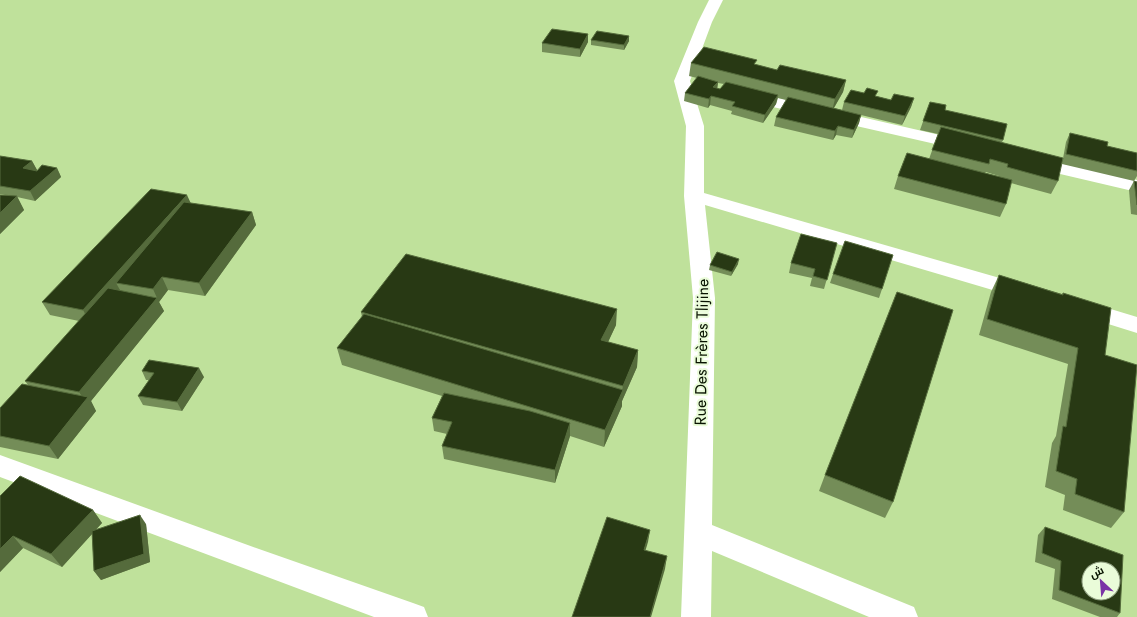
<svg xmlns="http://www.w3.org/2000/svg" width="1137" height="617" font-family="Jost,Cairo,sans-serif">
	<rect width="100%" height="100%" fill="#bfe19b"/>
	<g fill="none" stroke-linecap="round" stroke-linejoin="round">
		<!-- minor -->
		<g fill="#fff" fill-rule="evenodd">
			<path d="M 709,0 L 723,0 L 712,22 L 690,81 L 704,126 L 704,193 L 1031,287 L 1034,292 L 1031,297 L 1023,299 L 705,205 L 715,298 L 712,525 L 914,607 L 918,617 L 869,617 L 712,551 L 711,617 L 681,617 L 693,298 L 684,196 L 686,126 L 674,81 L 698,22 Z"/>
			<path d="M 748,91 L 966,141 L 972,142 L 975,146 L 972,150 L 966,151 L 742,100 L 740,96 L 742,92 Z"/>
			<path d="M 1032,157 L 1137,180 L 1137,192 L 1026,166 L 1023,162 L 1026,158 Z"/>
			<path d="M 1081,300 L 1137,317 L 1137,333 L 1073,313 L 1070,308 L 1073,303 Z"/>
			<path d="M 0,455 L 259,549 L 413,603 L 424,607 L 428,617 L 374,617 L 0,477 Z"/>
		</g>
	</g>
	<!-- wall -->
	<g fill="#748d58" fill-rule="evenodd">
		<path d="M 588,34 L 588,42 L 580,57 L 542,52 L 542,43 Z"/>
		<path d="M 629,36 L 629,41 L 624,50 L 591,45 L 591,40 Z"/>
		<path d="M 691,63 L 756,65 L 777,70 L 846,80 L 843,92 L 834,108 L 842,110 L 844,102 L 876,96 L 891,100 L 914,98 L 911,107 L 902,125 L 861,115 L 859,123 L 852,138 L 836,135 L 833,140 L 774,126 L 776,117 L 786,100 L 778,98 L 776,104 L 763,123 L 731,114 L 732,111 L 710,105 L 708,108 L 684,101 L 685,93 L 697,78 L 689,76 ZM 718,83 L 724,84 L 720,89 L 717,88 Z"/>
		<path d="M 930,102 L 1003,140 L 1002,142 L 1058,181 L 1051,194 L 1011,183 L 1006,204 L 1000,217 L 894,189 L 898,176 L 929,159 L 938,134 L 920,130 ZM 986,172 L 1002,177 L 985,173 Z"/>
		<path d="M 1070,133 L 1107,146 L 1137,153 L 1137,176 L 1134,181 L 1062,164 L 1066,142 Z"/>
		<path d="M 0,156 L 32,161 L 37,170 L 36,170 L 57,168 L 61,177 L 35,201 L 17,197 L 24,210 L 0,234 L 0,195 L 5,195 L 0,194 Z"/>
		<path d="M 1134,181 L 1137,182 L 1137,215 L 1131,214 L 1129,190 Z"/>
		<path d="M 190,203 L 252,212 L 256,225 L 205,296 L 168,290 L 159,302 L 164,311 L 91,401 L 96,411 L 58,459 L 0,447 L 0,408 L 28,385 L 25,381 L 79,321 L 50,315 L 42,302 Z"/>
		<path d="M 837,243 L 824,289 L 810,286 L 812,278 L 789,273 L 791,263 Z"/>
		<path d="M 738,264 L 731,276 L 709,270 L 710,265 Z"/>
		<path d="M 833,274 L 882,289 L 879,298 L 830,283 Z"/>
		<path d="M 999,275 L 1062,294 L 1063,293 L 1105,355 L 1124,512 L 1111,528 L 1063,510 L 1065,495 L 1045,487 L 1052,443 L 1056,436 L 1068,364 L 979,335 L 991,292 Z"/>
		<path d="M 361,312 L 616,325 L 608,342 L 638,350 L 637,367 L 622,401 L 622,406 L 604,447 L 570,436 L 555,483 L 444,459 L 442,446 L 447,434 L 434,431 L 432,418 L 442,396 L 342,365 L 337,348 L 362,317 Z"/>
		<path d="M 142,371 L 204,377 L 182,411 L 143,405 L 138,396 L 149,380 L 146,380 Z"/>
		<path d="M 825,475 L 893,502 L 885,518 L 819,491 Z"/>
		<path d="M 0,496 L 93,510 L 102,523 L 96,529 L 146,524 L 150,562 L 101,580 L 94,571 L 92,534 L 62,567 L 23,548 L 0,572 Z"/>
		<path d="M 1045,527 L 1120,613 L 1117,617 L 1100,617 L 1052,599 L 1055,569 L 1035,562 L 1038,535 Z"/>
	</g>
	<!-- shaded-wall -->
	<g fill="#556b3c">
		<path d="M 588,34 L 588,42 L 580,57 L 580,49 Z"/>
		<path d="M 629,36 L 629,41 L 624,50 L 624,45 Z"/>
		<path d="M 846,80 L 843,92 L 832,111 L 835,99 Z"/>
		<path d="M 718,82 L 717,90 L 713,87 Z"/>
		<path d="M 778,95 L 776,104 L 763,123 L 765,115 Z"/>
		<path d="M 711,96 L 710,105 L 708,108 L 709,99 Z"/>
		<path d="M 914,98 L 911,107 L 902,125 L 905,116 Z"/>
		<path d="M 861,115 L 859,123 L 852,138 L 854,130 Z"/>
		<path d="M 838,126 L 836,135 L 833,140 L 835,131 Z"/>
		<path d="M 32,161 L 37,170 L 28,177 L 23,168 Z"/>
		<path d="M 57,168 L 61,177 L 35,201 L 30,191 Z"/>
		<path d="M 187,195 L 193,208 L 116,283 L 120,290 L 90,323 L 83,310 Z"/>
		<path d="M 17,196 L 24,210 L 0,234 L 0,213 Z"/>
		<path d="M 252,212 L 256,225 L 205,296 L 199,283 Z"/>
		<path d="M 739,259 L 738,264 L 731,276 L 732,272 Z"/>
		<path d="M 162,277 L 168,290 L 159,302 L 164,311 L 91,401 L 96,411 L 58,459 L 49,446 L 85,401 L 79,392 L 157,298 L 153,289 Z"/>
		<path d="M 617,309 L 616,325 L 601,357 L 601,340 Z"/>
		<path d="M 638,350 L 637,367 L 622,401 L 622,406 L 604,447 L 605,430 L 622,391 L 623,386 Z"/>
		<path d="M 199,368 L 204,377 L 182,411 L 177,402 Z"/>
		<path d="M 570,423 L 570,436 L 555,483 L 555,470 Z"/>
		<path d="M 93,510 L 102,523 L 62,567 L 51,554 Z"/>
		<path d="M 140,515 L 146,524 L 150,562 L 101,580 L 94,571 Z"/>
		<path d="M 650,530 L 648,542 L 642,562 L 644,550 Z"/>
		<path d="M 13,536 L 23,548 L 0,572 L 0,549 Z"/>
		<path d="M 667,556 L 665,569 L 651,617 L 650,617 Z"/>
	</g>
	<!-- building -->
	<g fill="#283914" stroke="#556b3c" fill-rule="evenodd">
		<path d="M 552,29 L 588,34 L 580,49 L 542,43 Z"/>
		<path d="M 597,31 L 629,36 L 624,45 L 591,40 Z"/>
		<path d="M 704,47 L 757,60 L 754,64 L 777,70 L 780,65 L 846,80 L 835,99 L 691,63 Z"/>
		<path d="M 698,76 L 718,82 L 713,87 L 720,89 L 726,82 L 778,95 L 765,115 L 732,106 L 735,102 L 711,96 L 709,99 L 685,93 Z"/>
		<path d="M 867,88 L 878,91 L 875,96 L 891,100 L 894,94 L 914,98 L 905,116 L 844,102 L 851,90 L 864,93 Z"/>
		<path d="M 788,97 L 861,115 L 854,130 L 838,126 L 835,131 L 776,117 Z"/>
		<path d="M 930,102 L 946,105 L 945,110 L 1007,124 L 1003,140 L 923,121 Z"/>
		<path d="M 941,127 L 1063,158 L 1058,181 L 1007,167 L 1008,164 L 990,159 L 989,164 L 932,150 Z"/>
		<path d="M 1070,133 L 1108,142 L 1107,146 L 1137,153 L 1137,171 L 1066,154 Z"/>
		<path d="M 907,153 L 1012,180 L 1006,204 L 898,176 Z"/>
		<path d="M 0,156 L 32,161 L 23,168 L 37,171 L 42,165 L 57,168 L 30,191 L 0,186 Z"/>
		<path d="M 1134,181 L 1137,182 L 1137,205 Z"/>
		<path d="M 151,189 L 187,195 L 83,310 L 42,302 Z"/>
		<path d="M 0,195 L 17,196 L 0,213 Z"/>
		<path d="M 184,202 L 252,212 L 199,283 L 162,277 L 153,289 L 116,283 Z"/>
		<path d="M 801,234 L 837,243 L 827,280 L 813,276 L 815,269 L 791,263 Z"/>
		<path d="M 845,241 L 893,255 L 882,289 L 833,274 Z"/>
		<path d="M 717,252 L 739,259 L 732,272 L 710,265 Z"/>
		<path d="M 406,254 L 617,309 L 601,340 L 638,350 L 623,386 L 361,312 Z"/>
		<path d="M 999,275 L 1063,295 L 1063,293 L 1111,308 L 1105,355 L 1137,365 L 1124,512 L 1075,494 L 1077,479 L 1056,471 L 1063,426 L 1066,427 L 1078,348 L 987,319 Z"/>
		<path d="M 108,288 L 157,298 L 79,392 L 25,381 Z"/>
		<path d="M 897,292 L 953,310 L 893,502 L 825,475 Z"/>
		<path d="M 364,314 L 623,390 L 605,430 L 337,348 Z"/>
		<path d="M 149,360 L 199,368 L 177,402 L 138,396 L 154,373 L 142,371 Z"/>
		<path d="M 22,384 L 88,397 L 49,446 L 0,436 L 0,408 Z"/>
		<path d="M 444,393 L 530,411 L 570,423 L 555,470 L 442,446 L 452,422 L 432,418 Z"/>
		<path d="M 20,476 L 93,510 L 51,554 L 13,536 L 0,549 L 0,496 Z"/>
		<path d="M 140,515 L 144,554 L 94,571 L 92,531 Z"/>
		<path d="M 607,517 L 650,530 L 644,550 L 667,556 L 650,617 L 572,617 Z"/>
		<path d="M 1045,527 L 1123,555 L 1120,613 L 1059,590 L 1061,561 L 1042,553 ZM 1089,569 L 1113,569 L 1113,593 L 1089,593 Z"/>
	</g>
	<g text-anchor="middle" stroke-width="4" stroke-linejoin="round" paint-order="stroke">
		<!-- street labels -->
		<g font-size="16" fill="#081300" stroke="#eafcd9">
			<text transform="translate(701 352) rotate(-89)" y="6">Rue Des Frères Tlijine</text>
		</g>
	</g>
	<!-- north arrow -->
	<g transform="translate(1101 581) rotate(334)"><circle r="19" fill="#eafcd9" stroke="#909f82"/>
	<path d="M0-3L7 15L0 10L-7 15Z" fill="#7a33a6"/>
	<text y="-6" font-size="11" font-weight="bold" text-anchor="middle" fill="#081300">ش</text>
	</g>
</svg>
